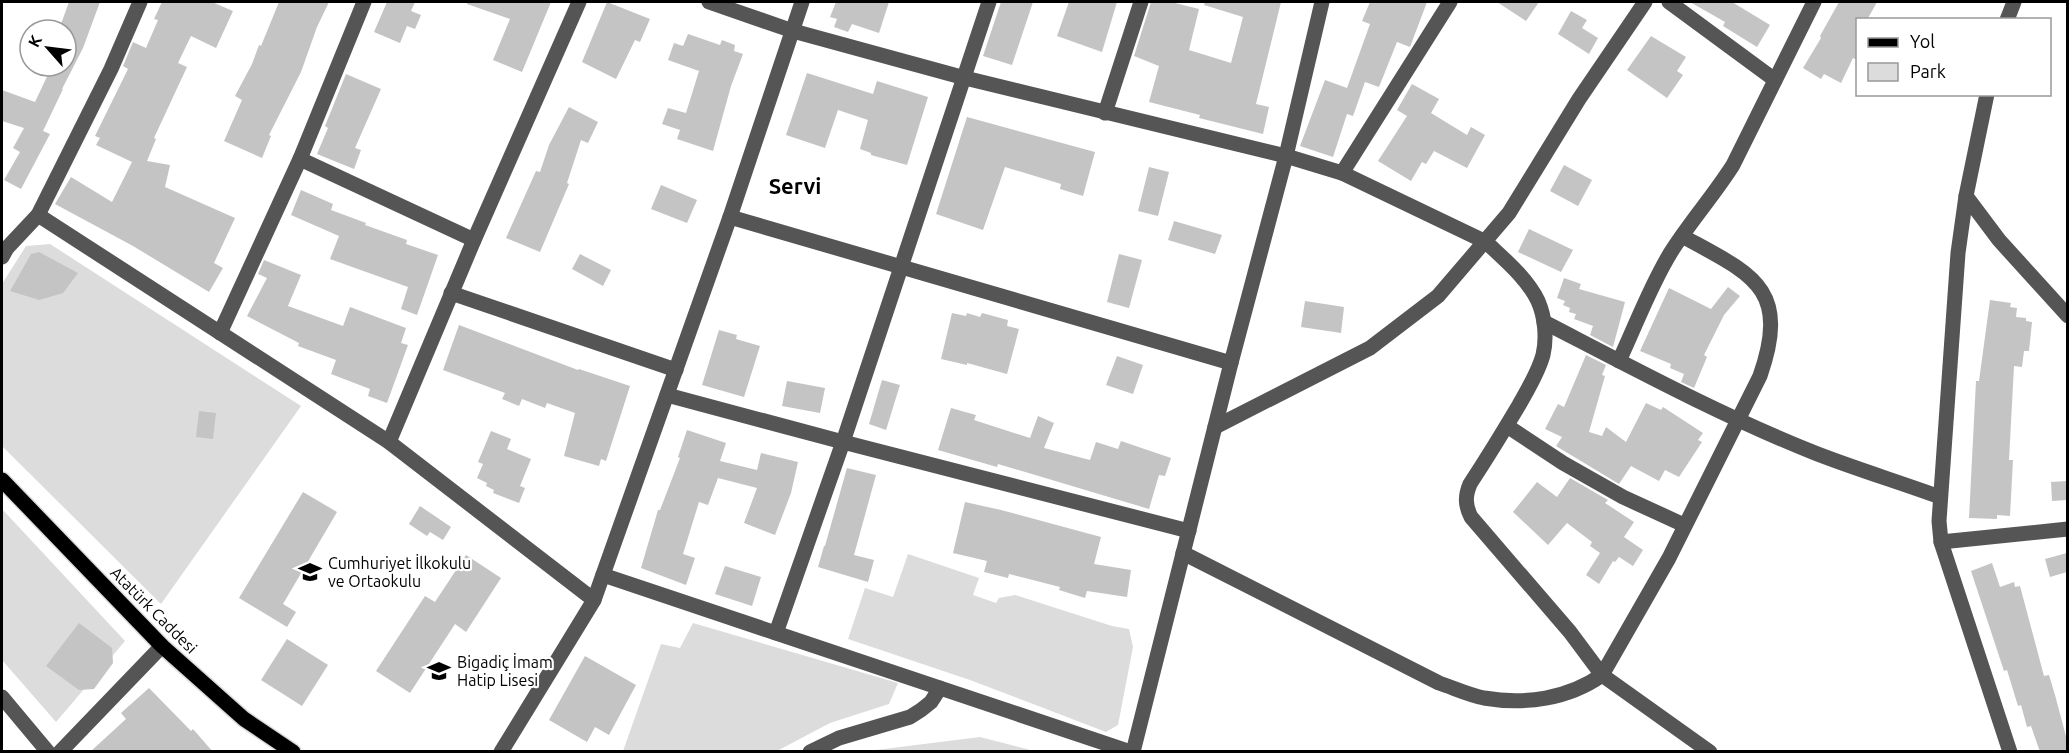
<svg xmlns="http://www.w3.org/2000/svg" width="2069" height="753" font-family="Ubuntu,sans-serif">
	<rect width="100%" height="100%" fill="#fff"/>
	<!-- green -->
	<g fill="#dcdcdc">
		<path d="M 50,244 L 301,406 L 161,604 L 2,446 L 2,284 L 26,246 Z"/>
		<path d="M 2,509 L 125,641 L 56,722 L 2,660 Z"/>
		<path d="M 908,554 L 979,578 L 973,595 L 996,603 L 999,598 L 1015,595 L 1112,626 L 1129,629 L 1133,647 L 1118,725 L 1106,732 L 970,680 L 848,639 L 865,588 L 893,597 Z"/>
		<path d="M 693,623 L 898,683 L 889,704 L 830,723 L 777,751 L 623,751 L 661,644 L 680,648 Z"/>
		<path d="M 980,737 L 1034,751 L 874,751 L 876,750 Z"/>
	</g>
	<!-- building -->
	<g fill="#c4c4c4">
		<path d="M 69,2 L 100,2 L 83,48 L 62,89 L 63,89 L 43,131 L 50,134 L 21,189 L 4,180 L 20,152 L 13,148 L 24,128 L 2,121 L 2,90 L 35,102 L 52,66 L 66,66 L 66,26 L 61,24 Z"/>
		<path d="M 162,2 L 212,2 L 233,11 L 216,48 L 191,36 L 178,63 L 187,67 L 154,138 L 156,139 L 147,161 L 170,165 L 165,187 L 235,218 L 214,263 L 223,268 L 209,292 L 133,246 L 55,204 L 71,177 L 112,202 L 132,162 L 96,145 L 100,138 L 95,136 L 128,69 L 123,66 L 133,42 L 146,48 L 158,20 L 154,19 Z"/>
		<path d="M 279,2 L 329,2 L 317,27 L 301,72 L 269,135 L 271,136 L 262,158 L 224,141 L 242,100 L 235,96 L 252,64 L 259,45 L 261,46 Z"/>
		<path d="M 387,2 L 415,2 L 411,11 L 421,15 L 415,29 L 407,26 L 400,43 L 374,32 Z"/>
		<path d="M 467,2 L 551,2 L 522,72 L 493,60 L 510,19 L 467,4 Z"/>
		<path d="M 607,2 L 650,19 L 640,42 L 635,40 L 616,79 L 582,62 Z"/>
		<path d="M 836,2 L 889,2 L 879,33 L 852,24 L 848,32 L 834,27 L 837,19 L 830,17 Z"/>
		<path d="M 1001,2 L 1033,2 L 1012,65 L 983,56 Z"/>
		<path d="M 1069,2 L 1117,2 L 1102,52 L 1057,36 Z"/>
		<path d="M 1151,2 L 1171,2 L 1199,9 L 1189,50 L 1231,63 L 1243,17 L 1204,5 L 1205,2 L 1281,2 L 1256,104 L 1269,107 L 1263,134 L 1199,118 L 1200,115 L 1149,102 L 1159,66 L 1134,56 Z"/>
		<path d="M 1370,2 L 1427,2 L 1410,47 L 1397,42 L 1379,87 L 1365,82 L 1353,116 L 1347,114 L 1333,157 L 1300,146 L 1325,80 L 1347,88 L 1370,24 L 1362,21 Z"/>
		<path d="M 1497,2 L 1539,2 L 1526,21 Z"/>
		<path d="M 1690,2 L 1732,2 L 1770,25 L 1757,47 L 1723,26 L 1725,22 Z"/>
		<path d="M 1839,2 L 1877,2 L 1867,20 L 1857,20 L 1857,60 L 1853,58 L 1841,83 L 1824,74 L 1821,79 L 1803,68 L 1821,38 L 1820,36 Z"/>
		<path d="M 1571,11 L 1587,20 L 1582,28 L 1598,38 L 1589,54 L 1558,34 Z"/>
		<path d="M 688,34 L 720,45 L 722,40 L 735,45 L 734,51 L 743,54 L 731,86 L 713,151 L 677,139 L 680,130 L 662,124 L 668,108 L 686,113 L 699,71 L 668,60 L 674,43 L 683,46 Z"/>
		<path d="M 1651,36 L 1686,57 L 1677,71 L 1683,75 L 1667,98 L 1627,70 Z"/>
		<path d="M 807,73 L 873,94 L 877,81 L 928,97 L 907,165 L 871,155 L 871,153 L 860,149 L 868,120 L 838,110 L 825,148 L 786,135 Z"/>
		<path d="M 346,74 L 381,89 L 355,148 L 361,150 L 354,169 L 317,154 L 328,128 L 325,126 Z"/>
		<path d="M 1412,84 L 1439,99 L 1431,113 L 1467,135 L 1471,127 L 1485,135 L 1467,168 L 1434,151 L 1426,164 L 1422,162 L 1411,181 L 1378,161 L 1407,116 L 1397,110 Z"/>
		<path d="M 569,107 L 598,122 L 588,143 L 581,140 L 567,183 L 569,184 L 540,252 L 506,238 L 536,171 L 540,172 L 549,145 Z"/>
		<path d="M 967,117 L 1095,152 L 1083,196 L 1060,189 L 1061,184 L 1005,167 L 983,230 L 936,214 Z"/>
		<path d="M 1564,165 L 1592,180 L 1578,206 L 1550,191 Z"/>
		<path d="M 1149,167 L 1169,172 L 1158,216 L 1138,211 Z"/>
		<path d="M 661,185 L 697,200 L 687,223 L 651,209 Z"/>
		<path d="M 301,190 L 333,204 L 331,210 L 366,223 L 365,225 L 407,240 L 406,244 L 438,255 L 417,315 L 401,309 L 408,287 L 330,259 L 339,236 L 291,215 Z"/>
		<path d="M 1174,221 L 1222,235 L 1215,254 L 1168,240 Z"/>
		<path d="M 1529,229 L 1573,250 L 1561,272 L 1518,252 Z"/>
		<path d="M 39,252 L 78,273 L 63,293 L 39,300 L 10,291 L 31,254 Z"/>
		<path d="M 580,254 L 611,270 L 603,286 L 572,269 Z"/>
		<path d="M 1119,254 L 1142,260 L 1129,308 L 1107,302 Z"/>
		<path d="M 264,260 L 301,275 L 288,306 L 343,326 L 350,307 L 406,328 L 401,343 L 408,345 L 387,403 L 368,396 L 370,389 L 331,374 L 336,360 L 298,346 L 299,343 L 247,316 L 267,278 L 258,274 Z"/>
		<path d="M 1564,278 L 1581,284 L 1579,289 L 1625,302 L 1613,347 L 1590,335 L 1593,326 L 1574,319 L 1576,314 L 1569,312 L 1570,308 L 1563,305 L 1565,301 L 1557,298 Z"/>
		<path d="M 1728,287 L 1740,296 L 1724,315 L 1704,355 L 1707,357 L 1694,388 L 1681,382 L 1684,374 L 1670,368 L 1671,364 L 1640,351 L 1669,288 L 1711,309 Z"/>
		<path d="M 1990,300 L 2011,303 L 2010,307 L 2017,308 L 2016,317 L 2026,318 L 2026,321 L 2032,322 L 2029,351 L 2024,351 L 2022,367 L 2014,366 L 2009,460 L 2013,460 L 2010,516 L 1997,515 L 1997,519 L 1969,518 L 1976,381 L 1979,381 Z"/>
		<path d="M 1305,301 L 1344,307 L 1341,333 L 1301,327 Z"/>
		<path d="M 952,313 L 966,316 L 967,313 L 980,317 L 982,313 L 1008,320 L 1007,326 L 1019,329 L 1007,374 L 967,363 L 967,365 L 941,359 Z"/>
		<path d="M 459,325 L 578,370 L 579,369 L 630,386 L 606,461 L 601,459 L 599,466 L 564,456 L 575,413 L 547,403 L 545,408 L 522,399 L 519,406 L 502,399 L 505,393 L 443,370 Z"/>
		<path d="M 719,330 L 737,335 L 736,339 L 760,346 L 744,397 L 702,385 Z"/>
		<path d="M 1586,355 L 1606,365 L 1602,375 L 1605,376 L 1589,432 L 1602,436 L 1606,427 L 1626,442 L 1646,403 L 1661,410 L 1663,407 L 1703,433 L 1698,440 L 1702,442 L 1679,477 L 1665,470 L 1659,481 L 1631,466 L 1619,484 L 1556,446 L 1562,437 L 1545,429 L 1558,404 L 1564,407 Z"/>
		<path d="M 1117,356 L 1143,365 L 1133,394 L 1106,385 Z"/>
		<path d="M 882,380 L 900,385 L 886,430 L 869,424 Z"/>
		<path d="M 787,381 L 825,388 L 820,413 L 782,406 Z"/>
		<path d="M 951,408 L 976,415 L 974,420 L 1030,438 L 1038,416 L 1054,423 L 1044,448 L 1090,460 L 1096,442 L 1118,449 L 1121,441 L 1171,458 L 1165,476 L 1159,475 L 1149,509 L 998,464 L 997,467 L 938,450 Z"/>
		<path d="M 199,411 L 216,413 L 213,439 L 196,437 Z"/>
		<path d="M 687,430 L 726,443 L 720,461 L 757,470 L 761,453 L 798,462 L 791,493 L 775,535 L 744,523 L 757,488 L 718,478 L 708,505 L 699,502 L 683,554 L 695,558 L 686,585 L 641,568 L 658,510 L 660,510 L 680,458 L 678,457 Z"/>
		<path d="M 491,431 L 511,439 L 507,449 L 531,459 L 520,486 L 525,488 L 519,503 L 493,493 L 494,490 L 486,486 L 487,483 L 477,478 L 483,464 L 478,462 Z"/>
		<path d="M 847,468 L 876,475 L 854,555 L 874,560 L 868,582 L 818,567 L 824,546 L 825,546 Z"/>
		<path d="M 1570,478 L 1608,500 L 1605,503 L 1634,522 L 1624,537 L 1643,550 L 1633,566 L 1619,557 L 1615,562 L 1613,561 L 1599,584 L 1586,575 L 1600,553 L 1590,546 L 1592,542 L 1567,523 L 1548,545 L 1513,512 L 1537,482 L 1557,497 Z"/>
		<path d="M 2067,481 L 2067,500 L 2052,501 L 2051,482 Z"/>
		<path d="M 303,492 L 337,512 L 283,604 L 296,612 L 287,627 L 239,598 Z"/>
		<path d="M 965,502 L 1001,510 L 1101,537 L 1094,564 L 1131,570 L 1127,597 L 1087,591 L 1085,598 L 1059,590 L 1060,587 L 1009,574 L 1008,578 L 984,572 L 987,561 L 953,553 Z"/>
		<path d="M 420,506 L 451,527 L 443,540 L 430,532 L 427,536 L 409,524 Z"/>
		<path d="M 2067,553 L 2067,572 L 2050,577 L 2045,559 Z"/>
		<path d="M 466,555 L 501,578 L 466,632 L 455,624 L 410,693 L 376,671 L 425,596 L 435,602 Z"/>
		<path d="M 1992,563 L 2000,587 L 2014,582 L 2015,587 L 2020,586 L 2044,676 L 2049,675 L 2055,695 L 2067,740 L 2067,752 L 2040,752 L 2031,726 L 2027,727 L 2021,705 L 2018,706 L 2007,670 L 2004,671 L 1971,571 Z"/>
		<path d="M 725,566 L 761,577 L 752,606 L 715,594 Z"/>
		<path d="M 79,623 L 112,648 L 113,663 L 94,689 L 79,690 L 46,666 Z"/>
		<path d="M 287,639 L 328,665 L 302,706 L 261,680 Z"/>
		<path d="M 585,656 L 636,685 L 609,735 L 595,727 L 587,742 L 549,720 Z"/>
		<path d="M 149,688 L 191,731 L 193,729 L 213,752 L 90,752 L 126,719 L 121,713 Z"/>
	</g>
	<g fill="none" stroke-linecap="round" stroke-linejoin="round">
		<!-- major casing -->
		<g stroke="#dbdbdb" stroke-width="18">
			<path id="major" d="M 2,480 L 162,646 L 244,719 L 293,752"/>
		</g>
		<!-- minor -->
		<g stroke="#555" stroke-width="15">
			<path d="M 709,2 L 793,31 L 965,78 L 1286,156 L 1342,173 L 1486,242 C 1504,259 1527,278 1538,301 C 1545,317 1547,338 1543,355 C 1538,373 1528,389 1519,405 C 1503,432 1487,458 1470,484 C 1465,496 1465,505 1471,517 L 1570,632 L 1602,675 L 1710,752"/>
			<path d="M 1669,2 L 1775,80"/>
			<path d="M 2007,20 L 2014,2"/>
			<path d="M 1987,94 L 1966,196 L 1958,253 L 1939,521 L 1941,542 L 2010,752"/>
			<path d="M 1105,113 L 1141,2"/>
			<path d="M 300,159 L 474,240"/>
			<path d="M 1342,173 L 1450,2"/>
			<path d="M 1966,196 L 1999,240 L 2068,316"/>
			<path d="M 38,215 L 389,442 L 594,600"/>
			<path d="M 730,217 L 1231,363"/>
			<path d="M 2,257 L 7,248 L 38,215 L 111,69 L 140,2"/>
			<path d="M 451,293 L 676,370"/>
			<path d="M 1544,322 C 1633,368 1722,416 1815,453 C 1856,469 1899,482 1940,497"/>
			<path d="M 220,333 L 300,159 L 364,2"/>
			<path d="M 1619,361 C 1636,325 1650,286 1671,252 C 1690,222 1714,195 1733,165 L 1814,2"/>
			<path d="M 667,395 L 843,442 L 1189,531"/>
			<path d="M 1507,426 L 1563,463 L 1623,497 L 1684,525"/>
			<path d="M 1215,427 L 1370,348 L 1438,296 L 1509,213 L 1579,99 L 1645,2"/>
			<path d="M 389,442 L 474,240 L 579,2"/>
			<path d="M 1941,542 L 2068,529"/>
			<path d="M 1183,553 L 1439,683 C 1454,688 1469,695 1484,698 C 1525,705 1568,699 1602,675 L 1669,558 L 1760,376 C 1791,287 1751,274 1682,236"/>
			<path d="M 603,575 L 940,688"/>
			<path d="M 776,633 L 843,442 L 989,2"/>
			<path d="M 2,697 L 48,752"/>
			<path d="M 60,752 L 162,646"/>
			<path d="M 501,752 L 594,600 L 730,217 L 802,2"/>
			<path d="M 810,752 L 839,738 L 910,717 L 921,710 L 931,702 L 940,688 L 1131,752"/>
			<path d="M 1133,752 L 1231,363 L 1286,156 L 1322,2"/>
		</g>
		<!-- major -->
		<use href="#major" stroke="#000" stroke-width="15"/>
	</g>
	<!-- icons -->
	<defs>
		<g id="school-bare" transform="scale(1.8)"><path d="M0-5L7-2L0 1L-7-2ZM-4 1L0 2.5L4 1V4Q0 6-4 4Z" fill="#000" stroke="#fff" stroke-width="2.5" paint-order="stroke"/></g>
	</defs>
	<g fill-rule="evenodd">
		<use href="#school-bare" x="310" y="572"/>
		<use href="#school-bare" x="439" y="671"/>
	</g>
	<g text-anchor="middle" stroke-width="4.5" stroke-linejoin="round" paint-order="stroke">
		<!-- poi labels -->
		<g font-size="16" fill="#000" stroke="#fff" text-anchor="start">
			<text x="328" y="569">Cumhuriyet İlkokulu<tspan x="328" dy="18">ve Ortaokulu</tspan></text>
			<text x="457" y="668">Bigadiç İmam<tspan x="457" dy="18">Hatip Lisesi</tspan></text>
		</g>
		<!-- street labels -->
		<g font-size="16" fill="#000" stroke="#fff">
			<text transform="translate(154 610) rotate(45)" y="6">Atatürk Caddesi</text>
		</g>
		<!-- district labels -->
		<g font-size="22" font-weight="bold" fill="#000" stroke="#fff">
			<text x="795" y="194">Servi</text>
		</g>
	</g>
	<!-- border -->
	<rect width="2069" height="753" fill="none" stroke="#000000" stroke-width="6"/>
	<!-- legend -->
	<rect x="1856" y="18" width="195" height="78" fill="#ffffff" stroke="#999999" stroke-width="1.5"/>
	<rect x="1868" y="38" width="30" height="9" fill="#000000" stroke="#999999" stroke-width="1.5"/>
	<text x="1910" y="48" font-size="18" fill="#000000">Yol</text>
	<rect x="1868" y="63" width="30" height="18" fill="#dcdcdc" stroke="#999999" stroke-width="1.5"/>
	<text x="1910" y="78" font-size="18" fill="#000000">Park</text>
	<!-- north arrow -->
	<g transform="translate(48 48) rotate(298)"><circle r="28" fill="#ffffff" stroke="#999999" stroke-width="1.5"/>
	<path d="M0-4.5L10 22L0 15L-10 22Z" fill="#000000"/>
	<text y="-9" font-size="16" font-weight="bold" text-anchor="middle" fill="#000000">K</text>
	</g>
</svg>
